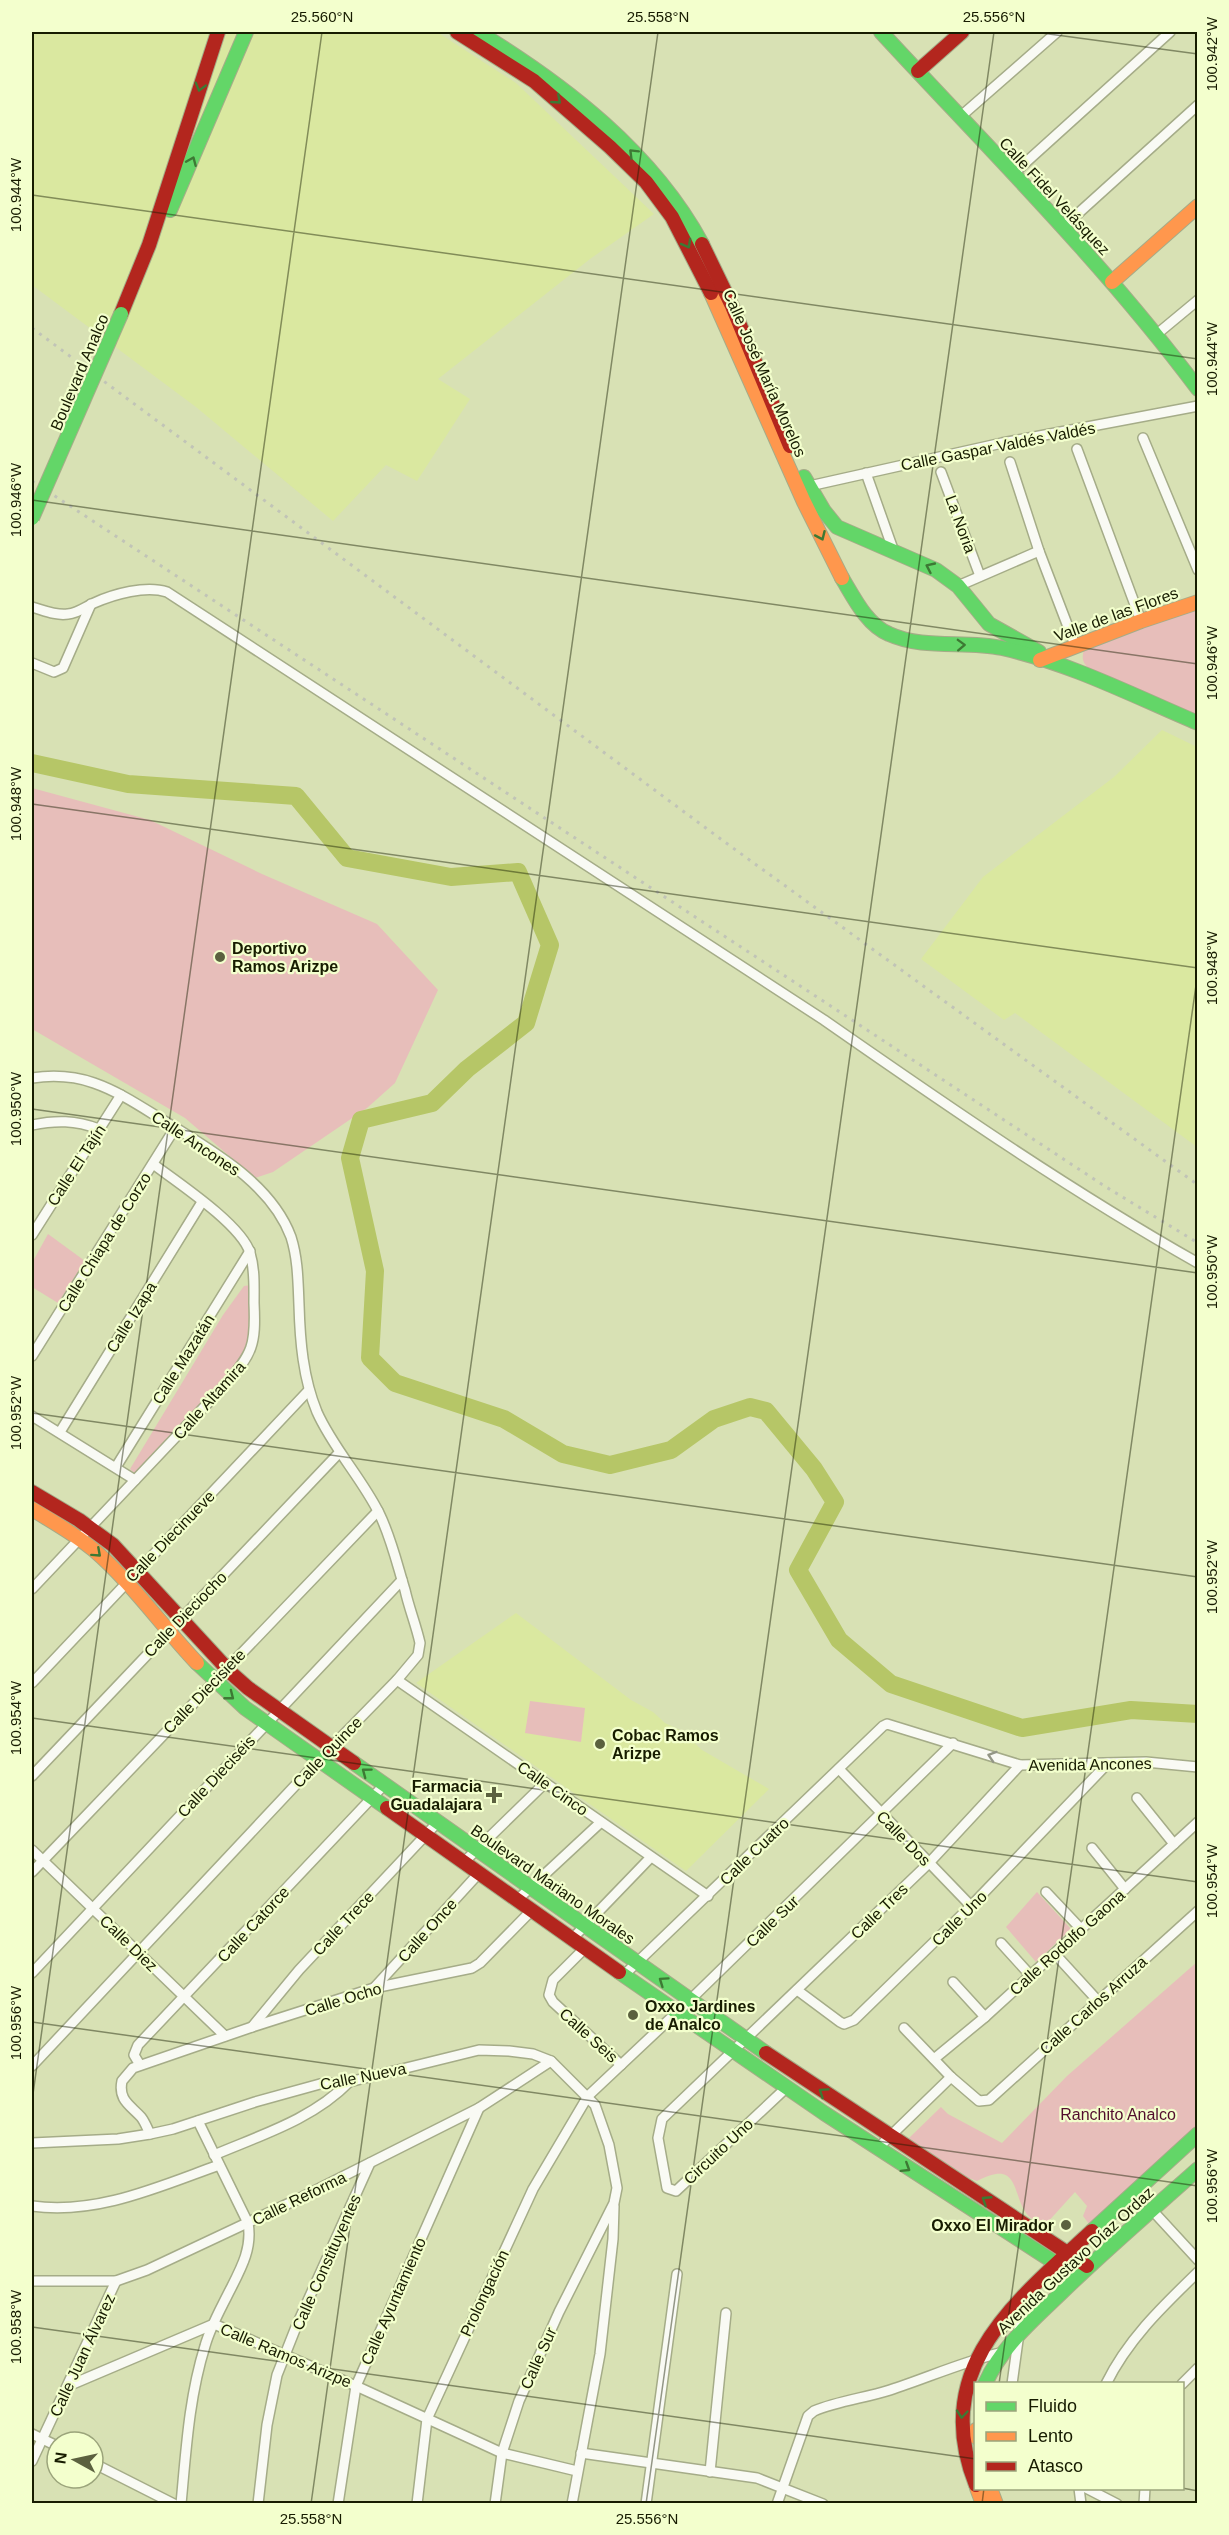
<svg xmlns="http://www.w3.org/2000/svg" width="1229" height="2535" font-family="Arial,sans-serif">
	<rect width="100%" height="100%" fill="#d8e1b4"/>
	<!-- built -->
	<g fill="#dae8a0">
		<path d="M 32,32 L 437,32 L 516,83 L 654,214 L 590,259 L 438,379 L 470,399 L 417,481 L 386,465 L 333,521 L 196,407 L 32,285 Z"/>
		<path d="M 1162,730 L 1197,747 L 1197,1147 L 1015,1013 L 1004,1020 L 921,959 L 983,877 L 1114,777 Z"/>
		<path d="M 516,1613 L 631,1700 L 653,1712 L 665,1723 L 680,1730 L 702,1750 L 769,1789 L 686,1871 L 416,1683 Z"/>
	</g>
	<!-- green -->
	<g fill="#e7beba">
		<path d="M 1197,606 L 1197,717 L 1095,674 C 1086,666 1080,662 1084,650 Z"/>
		<path d="M 32,788 L 150,820 L 262,874 L 377,924 L 438,990 L 395,1083 L 367,1108 L 273,1172 L 255,1178 L 185,1118 L 32,1029 Z"/>
		<path d="M 48,1234 L 85,1261 L 58,1303 L 32,1287 L 32,1263 Z"/>
		<path d="M 251,1285 L 247,1353 L 212,1395 L 136,1475 L 130,1469 L 223,1315 L 244,1286 Z"/>
		<path d="M 530,1701 L 585,1708 L 581,1742 L 525,1733 Z"/>
		<path d="M 1037,1892 L 1071,1929 L 1036,1962 L 1006,1927 Z"/>
		<path d="M 1197,1962 L 1197,2125 L 1089,2224 L 1083,2216 L 1087,2206 L 1075,2192 L 1046,2224 C 1003,2219 1032,2152 977,2181 L 961,2175 L 907,2140 L 941,2107 L 948,2114 L 1002,2143 L 1067,2076 Z"/>
	</g>
	<g fill="none" stroke-linecap="round" stroke-linejoin="round">
		<!-- river -->
		<path stroke="#b6c667" stroke-width="18" d="M 32,763 L 128,784 L 296,796 L 347,858 L 451,877 L 518,872 L 550,945 L 526,1023 L 467,1069 L 432,1103 L 361,1120 L 350,1158 L 375,1271 L 370,1358 L 395,1383 L 504,1419 L 563,1454 L 610,1465 L 671,1450 L 714,1419 L 750,1407 L 766,1411 L 814,1469 L 835,1502 L 798,1570 L 839,1640 L 891,1684 L 1022,1728 L 1131,1710 L 1198,1714"/>
		<!-- street casing -->
		<g stroke="#a5ac88" stroke-width="12">
			<g id="street">
				<path d="M 960,117 L 1057,32"/>
				<path d="M 1013,174 L 1170,32"/>
				<path d="M 1062,228 L 1198,105"/>
				<path d="M 1157,334 L 1198,300"/>
				<path d="M 1143,438 L 1198,570"/>
				<path d="M 1077,449 L 1141,621"/>
				<path d="M 1010,462 L 1039,551 L 1075,645"/>
				<path d="M 941,472 L 980,576"/>
				<path d="M 866,473 L 894,552"/>
				<path d="M 805,487 L 1002,443 L 1198,406"/>
				<path d="M 958,586 L 1039,551"/>
				<path d="M 32,607 C 43,610 56,616 68,614 C 78,613 85,607 94,603 C 114,594 146,585 167,592 L 824,1020 C 946,1105 1069,1190 1198,1263"/>
				<path d="M 32,663 L 54,672 L 63,668 L 91,604"/>
				<path d="M 32,1078 C 52,1075 74,1076 94,1083 C 120,1092 143,1108 166,1122 C 212,1151 271,1183 291,1237 C 298,1259 298,1282 299,1305 C 300,1341 303,1378 317,1412 C 333,1448 361,1477 379,1513 C 391,1537 397,1564 405,1590 C 409,1608 416,1625 420,1643 L 418,1655 L 397,1680 L 320,1759 L 32,2066"/>
				<path d="M 32,1125 C 56,1120 75,1120 99,1129"/>
				<path d="M 32,1235 L 121,1095"/>
				<path d="M 32,1356 L 175,1128"/>
				<path d="M 32,1416 L 135,1480"/>
				<path d="M 60,1432 L 202,1202"/>
				<path d="M 116,1467 L 250,1251"/>
				<path d="M 32,1589 L 225,1385 C 253,1353 256,1345 254,1303 C 254,1287 255,1269 250,1253 C 242,1225 177,1182 153,1164"/>
				<path d="M 397,1680 L 708,1896"/>
				<path d="M 32,1683 L 309,1390"/>
				<path d="M 839,1769 L 971,1906"/>
				<path d="M 32,1776 L 339,1453"/>
				<path d="M 1137,1798 L 1174,1844"/>
				<path d="M 1092,1848 L 1125,1889"/>
				<path d="M 32,1850 L 225,2036"/>
				<path d="M 464,1862 L 545,1783"/>
				<path d="M 32,1872 L 378,1511"/>
				<path d="M 1046,1892 L 1081,1929"/>
				<path d="M 516,1901 L 601,1822"/>
				<path d="M 571,1940 L 651,1857"/>
				<path d="M 1001,1943 L 1031,1976"/>
				<path d="M 584,1949 L 553,1980 L 549,1995 L 553,2002 L 621,2065"/>
				<path d="M 1055,1954 L 1098,2001"/>
				<path d="M 32,1973 L 402,1580"/>
				<path d="M 624,1975 L 883,1726 L 887,1724 L 1020,1765 L 1146,1762 L 1198,1767"/>
				<path d="M 953,1982 L 985,2017"/>
				<path d="M 374,1988 L 480,1872"/>
				<path d="M 797,1990 L 840,2022 L 844,2024 L 854,2020 L 971,1906 L 1108,1763"/>
				<path d="M 252,2027 L 299,1970 L 437,1823"/>
				<path d="M 904,2028 L 951,2077 L 979,2101 L 989,2100 L 1198,1911"/>
				<path d="M 934,2059 L 985,2017 L 1198,1822"/>
				<path d="M 140,2065 L 134,2055 L 138,2045 L 384,1785"/>
				<path d="M 786,2088 L 676,2191 L 667,2188 L 658,2138 L 662,2119 L 929,1863 L 1020,1765"/>
				<path d="M 150,2134 C 147,2128 145,2122 141,2117 C 130,2105 118,2100 122,2081 L 133,2068 L 252,2027 L 374,1988 L 472,1968 L 480,1963 L 531,1911"/>
				<path d="M 32,2143 L 118,2139 L 150,2134 L 173,2129 L 255,2102 L 320,2084 L 349,2082 L 479,2050 L 509,2051 L 533,2054 L 551,2061 L 595,2105 L 609,2145 L 617,2188 L 614,2203 L 559,2312 L 519,2401 L 502,2453 L 495,2504"/>
				<path d="M 877,2149 L 951,2077"/>
				<path d="M 214,2155 C 261,2135 313,2119 349,2082"/>
				<path d="M 32,2206 C 97,2215 158,2187 219,2165"/>
				<path d="M 1152,2210 L 1198,2260"/>
				<path d="M 32,2281 L 116,2281 L 147,2270 L 298,2199 L 479,2108 L 551,2061"/>
				<path d="M 1012,2384 L 1019,2333 L 1019,2303"/>
				<path d="M 1106,2384 C 1128,2339 1163,2306 1198,2272"/>
				<path d="M 1182,2384 L 1198,2368"/>
				<path d="M 68,2386 L 214,2324 L 356,2386 L 502,2453 L 577,2471"/>
				<path d="M 32,2434 L 57,2446"/>
				<path d="M 581,2453 L 757,2478 L 823,2504"/>
				<path d="M 32,2461 L 116,2281"/>
				<path d="M 93,2463 L 174,2504"/>
				<path d="M 710,2472 L 726,2313"/>
				<path d="M 1079,2488 L 1081,2504"/>
				<path d="M 1086,2488 L 1117,2504"/>
				<path d="M 181,2504 C 186,2451 189,2397 205,2346 C 210,2328 219,2312 227,2296 C 239,2272 253,2250 248,2223 L 198,2121"/>
				<path d="M 258,2504 L 267,2425 L 277,2375 L 296,2327 L 370,2163"/>
				<path d="M 338,2504 L 356,2386 L 479,2108"/>
				<path d="M 417,2504 L 427,2419 L 533,2189 L 588,2096 L 690,2000 L 953,1743"/>
				<path d="M 572,2504 L 600,2354 L 613,2239 L 614,2206"/>
				<path d="M 646,2504 L 677,2274"/>
				<path d="M 777,2504 L 808,2416 L 814,2411 C 838,2401 865,2398 890,2390 C 927,2378 962,2362 1000,2353"/>
				<path d="M 1144,2504 L 1145,2488"/>
			</g>
		</g>
		<!-- fast casing -->
		<g stroke="#a5ac88" stroke-width="16">
			<g id="fast">
				<path d="M 478,32 C 566,86 652,152 702,244"/>
				<path d="M 881,32 C 989,149 1103,262 1198,389"/>
				<path d="M 170,210 L 246,32"/>
				<path d="M 804,477 L 824,511 L 837,527 L 936,570 L 958,586 L 989,624 L 1039,652"/>
				<path d="M 842,578 C 854,598 867,625 889,634 C 924,650 965,640 1002,648 C 1070,663 1134,696 1198,723"/>
				<path d="M 197,1663 L 245,1708 L 387,1808"/>
				<path d="M 354,1763 L 766,2053"/>
				<path d="M 619,1972 L 824,2113 L 1077,2277"/>
				<path d="M 1092,2231 L 1198,2134"/>
				<path d="M 985,2384 C 1002,2346 1032,2321 1061,2293 C 1105,2250 1152,2210 1198,2169"/>
			</g>
		</g>
		<!-- slow casing -->
		<g stroke="#a5ac88" stroke-width="16">
			<g id="slow">
				<path d="M 1112,282 L 1198,206"/>
				<path d="M 711,293 L 804,502 L 842,578"/>
				<path d="M 1040,660 L 1141,621 L 1198,602"/>
				<path d="M 32,1509 C 53,1522 75,1534 94,1550 C 132,1583 162,1626 197,1663"/>
				<path d="M 976,2430 L 976,2437"/>
				<path d="M 977,2488 L 983,2504"/>
				<path d="M 990,2488 L 996,2504"/>
			</g>
		</g>
		<!-- jam casing -->
		<g stroke="#a5ac88" stroke-width="16">
			<g id="jam">
				<path d="M 457,32 L 534,81 L 610,147 L 646,182 L 672,217 L 711,293"/>
				<path d="M 918,71 L 962,32"/>
				<path d="M 702,244 L 732,306 L 790,446"/>
				<path d="M 121,314 L 149,245 L 218,32"/>
				<path d="M 32,1492 L 79,1520 L 113,1545 L 231,1673 L 248,1688 L 354,1763"/>
				<path d="M 387,1808 L 619,1972"/>
				<path d="M 766,2053 L 1087,2266"/>
				<path d="M 976,2485 C 929,2369 1015,2302 1092,2231"/>
			</g>
		</g>
		<!-- street -->
		<use href="#street" stroke="#f9faf4" stroke-width="9"/>
		<!-- fast -->
		<use href="#fast" stroke="#63d668" stroke-width="14"/>
		<!-- slow -->
		<use href="#slow" stroke="#ff974d" stroke-width="14"/>
		<!-- jam -->
		<use href="#jam" stroke="#b3261e" stroke-width="14"/>
		<!-- rail -->
		<g stroke="#c1c4b7" stroke-width="3" stroke-dasharray="3 6" stroke-linecap="butt">
			<path d="M 32,328 L 722,840 L 1198,1185"/>
			<path d="M 32,481 L 1106,1187 L 1198,1243"/>
		</g>
		<!-- fast-bridge casing -->
		<g stroke="#a5ac88" stroke-width="16" stroke-linecap="butt">
			<path id="fast-bridge" d="M 32,518 L 121,314"/>
		</g>
		<!-- fast-bridge -->
		<use href="#fast-bridge" stroke="#63d668" stroke-width="14"/>
	</g>
	<!-- one-way arrows -->
	<defs><path id="oneway-chevron" d="M-2-3.5L2.5 0L-2 3.5" fill="none" stroke-width="1.6" stroke-linecap="round" stroke-linejoin="round" transform="scale(1.5)"/></defs>
	<g stroke="#3d7934">
		<use href="#oneway-chevron" transform="translate(200 87) rotate(106)"/>
		<use href="#oneway-chevron" transform="translate(557 100) rotate(41)"/>
		<use href="#oneway-chevron" transform="translate(633 153) rotate(-135)"/>
		<use href="#oneway-chevron" transform="translate(192 161) rotate(-67)"/>
		<use href="#oneway-chevron" transform="translate(687 244) rotate(61)"/>
		<use href="#oneway-chevron" transform="translate(821 536) rotate(66)"/>
		<use href="#oneway-chevron" transform="translate(930 567) rotate(-155)"/>
		<use href="#oneway-chevron" transform="translate(961 645) rotate(-2)"/>
		<use href="#oneway-chevron" transform="translate(97 1553) rotate(42)"/>
		<use href="#oneway-chevron" transform="translate(230 1696) rotate(38)"/>
		<use href="#oneway-chevron" transform="translate(366 1772) rotate(-143)"/>
		<use href="#oneway-chevron" transform="translate(663 1981) rotate(-145)"/>
		<use href="#oneway-chevron" transform="translate(823 2092) rotate(-146)"/>
		<use href="#oneway-chevron" transform="translate(906 2168) rotate(32)"/>
		<use href="#oneway-chevron" transform="translate(986 2200) rotate(-147)"/>
		<use href="#oneway-chevron" transform="translate(962 2414) rotate(95)"/>
	</g>
	<use stroke="#939686" href="#oneway-chevron" transform="translate(992 1756) rotate(-162)"/>
	<!-- ticks -->
	<path fill="none" stroke="#171c00" stroke-width="1.5" stroke-opacity="0.45" d="M 1034,32 L 1198,54M 32,195 L 1198,359M 32,500 L 1198,664M 32,804 L 1198,968M 32,1109 L 1198,1273M 32,1413 L 1198,1577M 32,1718 L 1198,1882M 32,2022 L 1198,2186M 32,2101 L 322,32M 32,2327 L 976,2459M 999,2384 L 1198,971M 1182,2488 L 1198,2491M 311,2504 L 658,32M 646,2504 L 994,32M 982,2504 L 984,2488"/>
	<!-- markers -->
	<g fill="#5b613f" stroke="#f3ffcd" stroke-width="2">
		<circle cx="220" cy="957" r="6"/>
		<circle cx="600" cy="1744" r="6"/>
		<path d="M491 1786h6v6h6v6h-6v6h-6v-6h-6v-6h6z"/>
		<circle cx="633" cy="2015" r="6"/>
		<circle cx="1066" cy="2225" r="6"/>
	</g>
	<g text-anchor="middle" stroke-width="4.5" stroke-linejoin="round" paint-order="stroke">
		<!-- street labels -->
		<g font-size="16" fill="#171c00" stroke="#f3ffcd">
			<text transform="translate(1055 196) rotate(47)" y="6">Calle Fidel Velásquez</text>
			<text transform="translate(79 372) rotate(-67)" y="6">Boulevard Analco</text>
			<text transform="translate(765 373) rotate(66)" y="6">Calle José María Morelos</text>
			<text transform="translate(998 446) rotate(-11)" y="6">Calle Gaspar Valdés Valdés</text>
			<text transform="translate(961 524) rotate(70)" y="6">La Noria</text>
			<text transform="translate(1116 614) rotate(-20)" y="6">Valle de las Flores</text>
			<text transform="translate(196 1143) rotate(34)" y="6">Calle Ancones</text>
			<text transform="translate(76 1165) rotate(-57)" y="6">Calle El Tajín</text>
			<text transform="translate(104 1242) rotate(-58)" y="6">Calle Chiapa de Corzo</text>
			<text transform="translate(131 1317) rotate(-58)" y="6">Calle Izapa</text>
			<text transform="translate(183 1359) rotate(-58)" y="6">Calle Mazatán</text>
			<text transform="translate(209 1400) rotate(-48)" y="6">Calle Altamira</text>
			<text transform="translate(170 1536) rotate(-46)" y="6">Calle Diecinueve</text>
			<text transform="translate(185 1614) rotate(-46)" y="6">Calle Dieciocho</text>
			<text transform="translate(204 1691) rotate(-46)" y="6">Calle Diecisiete</text>
			<text transform="translate(327 1752) rotate(-46)" y="6">Calle Quince</text>
			<text transform="translate(1090 1764) rotate(-1)" y="6">Avenida Ancones</text>
			<text transform="translate(216 1776) rotate(-47)" y="6">Calle Dieciséis</text>
			<text transform="translate(553 1788) rotate(35)" y="6">Calle Cinco</text>
			<text transform="translate(904 1838) rotate(46)" y="6">Calle Dos</text>
			<text transform="translate(754 1851) rotate(-44)" y="6">Calle Cuatro</text>
			<text transform="translate(553 1884) rotate(35)" y="6">Boulevard Mariano Morales</text>
			<text transform="translate(879 1911) rotate(-44)" y="6">Calle Tres</text>
			<text transform="translate(959 1918) rotate(-45)" y="6">Calle Uno</text>
			<text transform="translate(772 1921) rotate(-44)" y="6">Calle Sur</text>
			<text transform="translate(343 1923) rotate(-47)" y="6">Calle Trece</text>
			<text transform="translate(253 1924) rotate(-47)" y="6">Calle Catorce</text>
			<text transform="translate(427 1930) rotate(-48)" y="6">Calle Once</text>
			<text transform="translate(1067 1942) rotate(-42)" y="6">Calle Rodolfo Gaona</text>
			<text transform="translate(129 1943) rotate(44)" y="6">Calle Diez</text>
			<text transform="translate(343 1999) rotate(-17)" y="6">Calle Ocho</text>
			<text transform="translate(1093 2005) rotate(-42)" y="6">Calle Carlos Arruza</text>
			<text transform="translate(589 2035) rotate(42)" y="6">Calle Seis</text>
			<text transform="translate(363 2076) rotate(-11)" y="6">Calle Nueva</text>
			<text transform="translate(718 2151) rotate(-43)" y="6">Circuito Uno</text>
			<text transform="translate(299 2198) rotate(-26)" y="6">Calle Reforma</text>
			<text transform="translate(1075 2260) rotate(-43)" y="6">Avenida Gustavo Díaz Ordaz</text>
			<text transform="translate(326 2262) rotate(-66)" y="6">Calle Constituyentes</text>
			<text transform="translate(484 2293) rotate(-65)" y="6">Prolongación</text>
			<text transform="translate(393 2301) rotate(-66)" y="6">Calle Ayuntamiento</text>
			<text transform="translate(82 2355) rotate(-65)" y="6">Calle Juan Álvarez</text>
			<text transform="translate(286 2355) rotate(23)" y="6">Calle Ramos Arizpe</text>
			<text transform="translate(538 2358) rotate(-66)" y="6">Calle Sur</text>
		</g>
		<!-- poi labels -->
		<g font-size="16" font-weight="bold" fill="#171c00" stroke="#f3ffcd" text-anchor="start">
			<text x="232" y="954">Deportivo<tspan x="232" dy="18">Ramos Arizpe</tspan></text>
			<text x="612" y="1741">Cobac Ramos<tspan x="612" dy="18">Arizpe</tspan></text>
			<text x="482" y="1792" text-anchor="end">Farmacia<tspan x="482" dy="18">Guadalajara</tspan></text>
			<text x="645" y="2012">Oxxo Jardines<tspan x="645" dy="18">de Analco</tspan></text>
			<text x="1054" y="2231" text-anchor="end">Oxxo El Mirador</text>
		</g>
		<!-- park labels -->
		<g font-size="16" fill="#520d2d" stroke="#f3ffcd">
			<text x="1118" y="2120">Ranchito Analco</text>
		</g>
	</g>
	<!-- border -->
	<rect width="1229" height="2535" fill="none" stroke="#f3ffcd" stroke-width="66"/>
	<!-- legend -->
	<rect x="974" y="2382" width="210" height="108" fill="#f3ffcd" stroke="#9ba47b" stroke-width="1.5"/>
	<rect x="986" y="2402" width="30" height="9" fill="#63d668" stroke="#9ba47b" stroke-width="1.5"/>
	<text x="1028" y="2412" font-size="18" fill="#171c00">Fluido</text>
	<rect x="986" y="2432" width="30" height="9" fill="#ff974d" stroke="#9ba47b" stroke-width="1.5"/>
	<text x="1028" y="2442" font-size="18" fill="#171c00">Lento</text>
	<rect x="986" y="2462" width="30" height="9" fill="#b3261e" stroke="#9ba47b" stroke-width="1.5"/>
	<text x="1028" y="2472" font-size="18" fill="#171c00">Atasco</text>
	<!-- north arrow -->
	<g transform="translate(75 2460) rotate(278)"><circle r="28" fill="#f3ffcd" stroke="#9ba47b" stroke-width="1.5"/>
	<path d="M0-4.5L10 22L0 15L-10 22Z" fill="#5b613f"/>
	<text y="-9" font-size="16" font-weight="bold" text-anchor="middle" fill="#171c00">N</text>
	</g>
	<rect x="33" y="33" width="1163" height="2469" fill="none" stroke="#171c00" stroke-width="2"/>
	<g font-size="15" text-anchor="middle" fill="#171c00">
		<text x="322" y="22">25.560°N</text>
		<text x="658" y="22">25.558°N</text>
		<text x="994" y="22">25.556°N</text>
		<text transform="translate(1212 54) rotate(-90)" y="5">100.942°W</text>
		<text transform="translate(16 195) rotate(-90)" y="5">100.944°W</text>
		<text transform="translate(1212 359) rotate(-90)" y="5">100.944°W</text>
		<text transform="translate(16 500) rotate(-90)" y="5">100.946°W</text>
		<text transform="translate(1212 663) rotate(-90)" y="5">100.946°W</text>
		<text transform="translate(16 804) rotate(-90)" y="5">100.948°W</text>
		<text transform="translate(1212 968) rotate(-90)" y="5">100.948°W</text>
		<text transform="translate(16 1109) rotate(-90)" y="5">100.950°W</text>
		<text transform="translate(1212 1272) rotate(-90)" y="5">100.950°W</text>
		<text transform="translate(16 1413) rotate(-90)" y="5">100.952°W</text>
		<text transform="translate(1212 1577) rotate(-90)" y="5">100.952°W</text>
		<text transform="translate(16 1718) rotate(-90)" y="5">100.954°W</text>
		<text transform="translate(1212 1881) rotate(-90)" y="5">100.954°W</text>
		<text transform="translate(16 2023) rotate(-90)" y="5">100.956°W</text>
		<text transform="translate(1212 2186) rotate(-90)" y="5">100.956°W</text>
		<text transform="translate(16 2327) rotate(-90)" y="5">100.958°W</text>
		<text x="311" y="2524">25.558°N</text>
		<text x="647" y="2524">25.556°N</text>
	</g>
</svg>
